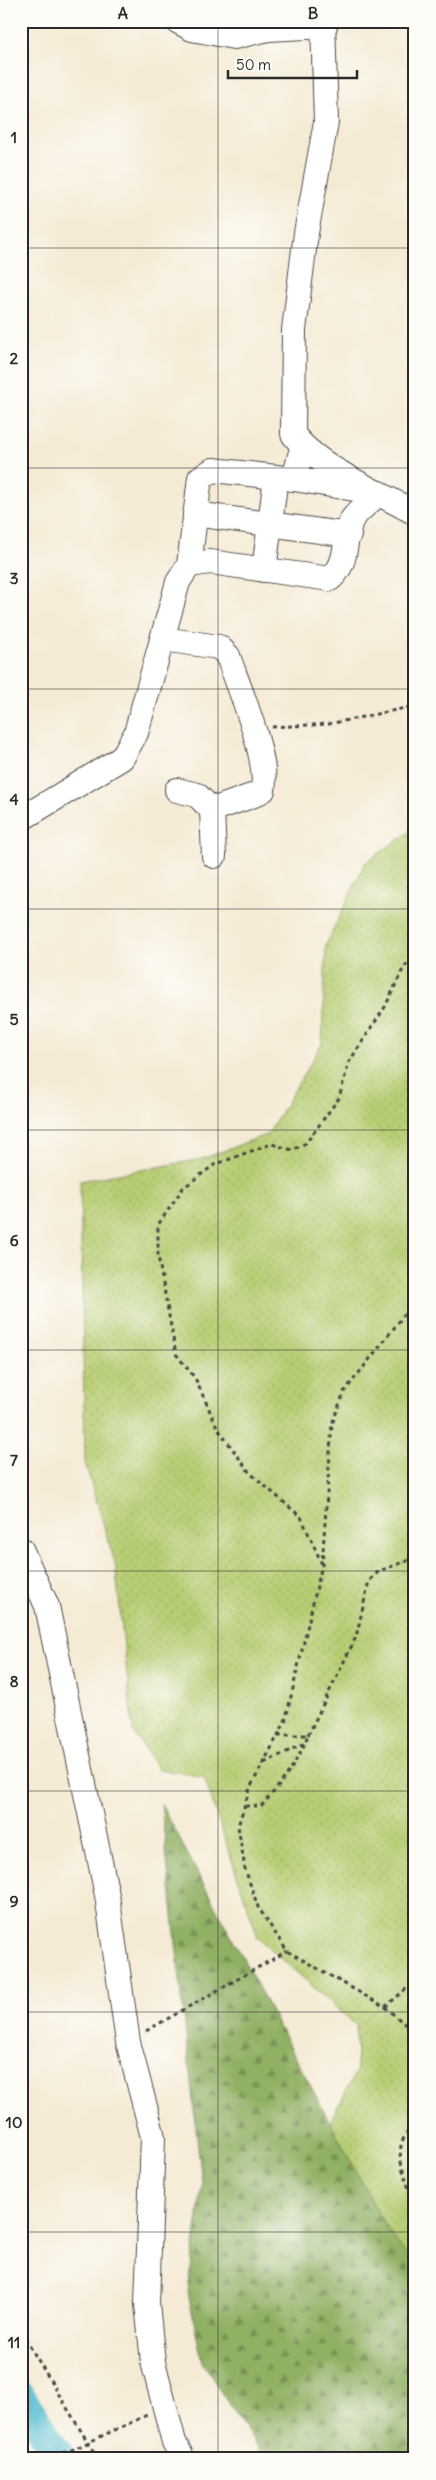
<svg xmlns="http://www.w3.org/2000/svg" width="436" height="2480" font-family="Delius,sans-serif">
	<defs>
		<pattern id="grass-dots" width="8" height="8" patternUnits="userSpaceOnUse" patternTransform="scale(1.25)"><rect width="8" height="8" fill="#b6cd72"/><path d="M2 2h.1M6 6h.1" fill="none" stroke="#9db063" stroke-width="1.8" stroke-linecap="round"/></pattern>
		<pattern id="forest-firs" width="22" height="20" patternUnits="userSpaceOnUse" patternTransform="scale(1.25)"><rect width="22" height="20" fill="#90b064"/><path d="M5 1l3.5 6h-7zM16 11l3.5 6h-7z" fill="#768f53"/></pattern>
	</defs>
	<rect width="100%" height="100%" fill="#fdfcf7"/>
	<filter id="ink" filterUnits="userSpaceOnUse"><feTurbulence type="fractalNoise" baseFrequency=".02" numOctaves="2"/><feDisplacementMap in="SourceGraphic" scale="10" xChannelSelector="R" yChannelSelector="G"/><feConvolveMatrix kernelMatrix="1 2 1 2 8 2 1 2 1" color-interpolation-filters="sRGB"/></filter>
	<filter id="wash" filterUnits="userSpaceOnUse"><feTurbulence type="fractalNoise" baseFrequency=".0096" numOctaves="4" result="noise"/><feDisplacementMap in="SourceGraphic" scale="20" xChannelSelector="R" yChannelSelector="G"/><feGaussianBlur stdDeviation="1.12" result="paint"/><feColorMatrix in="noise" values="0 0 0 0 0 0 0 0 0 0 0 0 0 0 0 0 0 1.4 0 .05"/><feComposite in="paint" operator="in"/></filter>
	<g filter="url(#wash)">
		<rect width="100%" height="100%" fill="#f5ead4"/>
		<!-- grass -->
		<path fill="url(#grass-dots)" stroke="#707c4e" d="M 415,828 L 415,2274 L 322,2137 L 357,2070 L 356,2025 L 258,1938 L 204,1777 L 158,1769 L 133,1731 L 115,1563 L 85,1463 L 80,1181 L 202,1159 L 268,1134 L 322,1044 L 326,945 L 365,863 Z"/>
		<!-- forest -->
		<path fill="url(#forest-firs)" stroke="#5e6e48" d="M 161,1804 L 385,2226 L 415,2266 L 415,2459 L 265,2459 L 202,2362 L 188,2292 L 202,2184 Z"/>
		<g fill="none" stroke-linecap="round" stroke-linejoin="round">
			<!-- river -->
			<path stroke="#53bcd0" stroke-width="31" d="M 21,2398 L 61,2459"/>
		</g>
	</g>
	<g filter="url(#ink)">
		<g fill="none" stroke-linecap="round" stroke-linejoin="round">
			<!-- minor casing -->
			<g stroke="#494844" stroke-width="26">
				<g id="minor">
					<path d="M 177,21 L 192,29 L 234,37 L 268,29 L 325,26"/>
					<path d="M 323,21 L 326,122 L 306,233 L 294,330 L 293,434 C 317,467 378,492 415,513"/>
					<path d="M 294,479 L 361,490"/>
					<path d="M 195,514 L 349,535"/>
					<path d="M 189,565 L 210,562 L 330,579 C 349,563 343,542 351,521 C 354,514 373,499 379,493"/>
					<path d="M 264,570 L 276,477"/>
					<path d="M 162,639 L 219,647 L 228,656 C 239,688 269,758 263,790 L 254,795 L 212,810 L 197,795 L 177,790"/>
					<path d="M 212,810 L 214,856"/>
					<path d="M 21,819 L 122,758 L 136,733 L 178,582 L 189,565 L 200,478 L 213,470 L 294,479 L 302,448"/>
					<path d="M 21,1549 L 47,1606 L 107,1895 L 128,2042 L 153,2137 L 147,2304 L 153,2362 L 174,2442 L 183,2459"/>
				</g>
			</g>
			<!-- path -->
			<g stroke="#494844" stroke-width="3" stroke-dasharray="4 4" stroke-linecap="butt">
				<path d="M 272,727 L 329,724 L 415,706"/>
				<path d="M 415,1301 L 344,1392 L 332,1424 L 322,1565 L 285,1722 L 250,1788 L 238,1826 L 245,1869 L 258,1907 L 287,1951 L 385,2007 L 415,2033"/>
				<path d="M 322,1564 L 301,1517 L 250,1473 L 218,1429 L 195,1378 L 176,1354 L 158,1256 L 158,1225 L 183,1188 L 214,1165 L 262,1147 L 272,1144 L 292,1150 L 306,1143 L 339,1098 L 349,1062 L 385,1007 L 403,969 L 415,953"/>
				<path d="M 308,1735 L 356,1637 L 369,1581 L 379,1571 L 415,1558"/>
				<path d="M 264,1763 L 305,1743"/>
				<path d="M 245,1806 L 261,1806 C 281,1785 298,1762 308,1735 L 278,1735"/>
				<path d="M 385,2007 L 415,1981"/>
				<path d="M 146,2031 L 287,1951"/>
				<path d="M 415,2126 C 387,2144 406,2179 415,2204"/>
				<path d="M 21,2332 L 98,2459"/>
				<path d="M 21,2442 L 35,2459"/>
				<path d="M 48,2459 L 74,2449 L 147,2415"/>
			</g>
			<!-- minor -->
			<use href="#minor" stroke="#fff" stroke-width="24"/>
		</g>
	</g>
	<!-- grid -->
	<path fill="none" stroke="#2b2b2b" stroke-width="1" stroke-opacity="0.55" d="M 218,21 L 218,2459M 21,248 L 415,248M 21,468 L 415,468M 21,689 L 415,689M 21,909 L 415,909M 21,1130 L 415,1130M 21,1350 L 415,1350M 21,1571 L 415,1571M 21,1791 L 415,1791M 21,2012 L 415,2012M 21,2232 L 415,2232"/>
	<!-- margin -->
	<rect width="436" height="2480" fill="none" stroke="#fdfcf7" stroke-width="55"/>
	<!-- scale -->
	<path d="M228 70v8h129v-8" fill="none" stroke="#2b2b2b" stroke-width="2.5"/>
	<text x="236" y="70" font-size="15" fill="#2b2b2b" stroke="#fdfcf7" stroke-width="4" paint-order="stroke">50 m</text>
	<rect x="28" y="28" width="380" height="2424" fill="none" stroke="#2b2b2b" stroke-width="2"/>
	<g font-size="16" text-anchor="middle" font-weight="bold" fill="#2b2b2b">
		<text x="123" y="19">A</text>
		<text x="313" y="19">B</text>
		<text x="14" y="143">1</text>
		<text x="14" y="364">2</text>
		<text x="14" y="584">3</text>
		<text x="14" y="805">4</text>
		<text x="14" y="1025">5</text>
		<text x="14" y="1246">6</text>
		<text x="14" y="1466">7</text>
		<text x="14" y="1687">8</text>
		<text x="14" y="1907">9</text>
		<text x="14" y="2128">10</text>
		<text x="14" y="2348">11</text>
	</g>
</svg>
